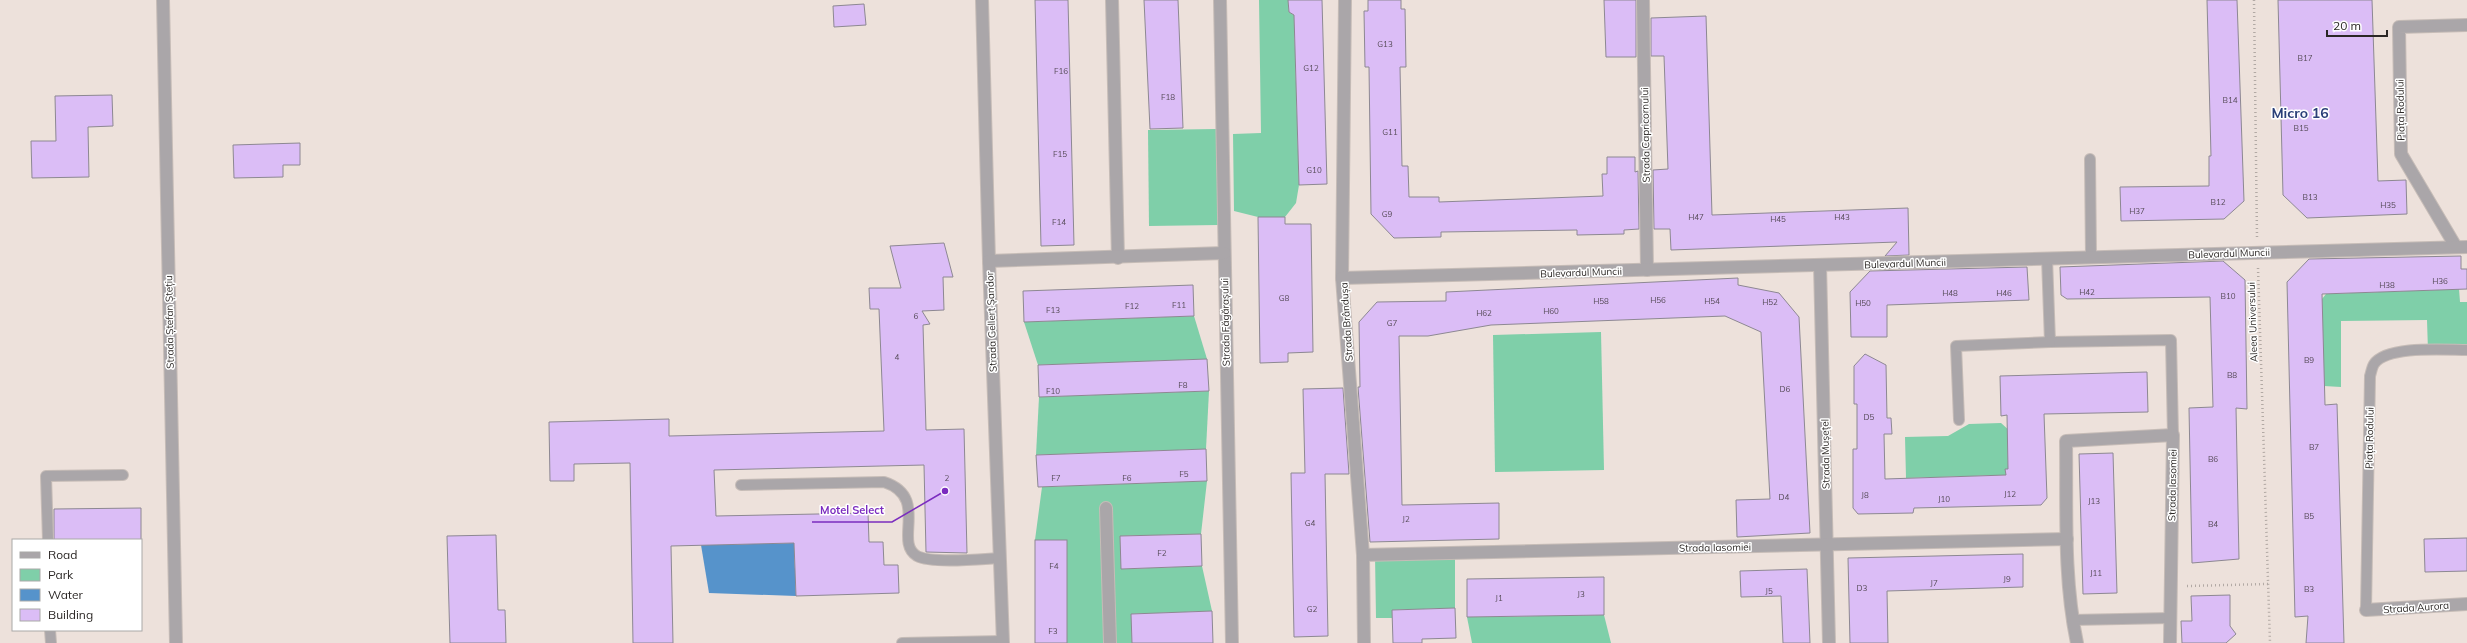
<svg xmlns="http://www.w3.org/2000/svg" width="2467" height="643" font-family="Mulish,sans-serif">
	<rect width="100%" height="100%" fill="#ede1db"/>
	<!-- green -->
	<g fill="#7fcfa9">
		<path d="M 1259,0 L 1288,0 L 1289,12 L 1294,15 L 1299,185 L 1296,203 L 1285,217 L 1258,217 L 1234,211 L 1233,134 L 1261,133 Z"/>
		<path d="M 1216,129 L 1218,225 L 1149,226 L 1148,130 Z"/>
		<path d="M 2459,289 L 2460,302 L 2467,302 L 2467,350 L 2428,351 L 2427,320 L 2341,321 L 2341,387 L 2324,386 L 2322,299 L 2326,294 Z"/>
		<path d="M 1194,316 L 1207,359 L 1038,365 L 1024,322 Z"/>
		<path d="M 1601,332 L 1604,470 L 1495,472 L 1493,335 Z"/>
		<path d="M 1209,391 L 1206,449 L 1036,455 L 1039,397 Z"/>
		<path d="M 2001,423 L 2011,432 C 2007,445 2007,455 2012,469 L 2006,469 L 2006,475 L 1906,478 L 1905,437 L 1948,436 L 1969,424 Z"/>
		<path d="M 1207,481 L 1201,534 L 1120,536 L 1122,569 L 1202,566 L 1212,611 L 1132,614 L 1132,643 L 1067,643 L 1067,540 L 1035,540 L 1042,487 Z"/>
		<path d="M 1455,553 L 1455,608 L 1392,610 L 1392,618 L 1376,618 L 1375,555 Z"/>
		<path d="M 1604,615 L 1611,643 L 1472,643 L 1467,617 Z"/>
	</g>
	<!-- water -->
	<path fill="#5693cb" d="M 794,543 L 796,596 L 709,593 L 701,545 Z"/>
	<!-- building -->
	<g fill="#dbbdf6" stroke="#8d8892">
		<path d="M 1035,0 L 1068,0 L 1074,245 L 1041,246 Z"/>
		<path d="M 1144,0 L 1178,0 L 1183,128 L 1150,129 Z"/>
		<path d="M 1288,0 L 1322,0 L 1327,184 L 1299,185 L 1294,15 L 1289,12 Z"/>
		<path d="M 1368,0 L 1401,0 L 1401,9 L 1405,9 L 1406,67 L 1400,67 L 1402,166 L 1408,166 L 1409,197 L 1439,197 L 1439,202 L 1603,196 L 1602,174 L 1607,174 L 1607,157 L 1635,157 L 1635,172 L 1638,171 L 1639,229 L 1624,230 L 1624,234 L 1577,235 L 1577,230 L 1441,232 L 1441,237 L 1394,238 L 1371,214 L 1369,67 L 1365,67 L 1364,11 L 1368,11 Z"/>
		<path d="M 1604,0 L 1636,0 L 1636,57 L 1606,57 Z"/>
		<path d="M 2207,0 L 2237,0 L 2244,201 L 2224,219 L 2121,221 L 2120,187 L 2209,186 L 2209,156 L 2211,156 Z"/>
		<path d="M 2278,0 L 2372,0 L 2378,181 L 2406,180 L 2407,214 L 2307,218 L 2283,195 Z"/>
		<path d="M 864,4 L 866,25 L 834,27 L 833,6 Z"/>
		<path d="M 1706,16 L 1712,215 L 1908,208 L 1909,255 L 1885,256 L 1897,242 L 1671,250 L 1670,229 L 1654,229 L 1653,170 L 1668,169 L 1664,56 L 1651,56 L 1651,18 Z"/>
		<path d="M 112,95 L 113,126 L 88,127 L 89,177 L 32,178 L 31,141 L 56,141 L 55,96 Z"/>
		<path d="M 300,143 L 300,165 L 283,165 L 283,177 L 234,178 L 233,145 Z"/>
		<path d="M 1258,217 L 1285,217 L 1285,224 L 1311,224 L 1313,352 L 1288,353 L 1288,362 L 1260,363 Z"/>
		<path d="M 944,243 L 953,277 L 943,277 L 944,310 L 922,311 L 930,324 L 923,325 L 926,430 L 964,429 L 967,553 L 926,552 L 924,465 L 714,470 L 716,516 L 868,513 L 869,542 L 883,542 L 884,565 L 898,565 L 899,593 L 796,596 L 794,543 L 671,546 L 673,643 L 633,643 L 630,463 L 574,464 L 574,481 L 550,481 L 549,422 L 669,419 L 669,436 L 884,431 L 879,309 L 870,309 L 869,288 L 901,288 L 890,246 Z"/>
		<path d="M 2461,256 L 2461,269 L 2467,269 L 2467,289 L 2322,294 L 2325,405 L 2337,404 L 2344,643 L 2306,643 L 2308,616 L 2295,617 L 2287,282 L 2309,259 Z"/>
		<path d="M 2223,261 L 2245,280 L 2247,409 L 2236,408 L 2239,559 L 2192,563 L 2189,408 L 2213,407 L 2210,297 L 2067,299 L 2061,295 L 2060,267 Z"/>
		<path d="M 2027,267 L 2029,300 L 1887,305 L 1887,337 L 1851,337 L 1850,292 L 1870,271 Z"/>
		<path d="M 1738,278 L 1738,285 L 1779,293 L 1799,317 L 1810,533 L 1737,537 L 1736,500 L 1770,499 L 1761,332 L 1725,316 L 1491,325 L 1428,336 L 1399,336 L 1402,505 L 1499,503 L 1499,539 L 1370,542 L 1358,387 L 1360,387 L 1359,322 L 1377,302 L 1446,301 L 1446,292 Z"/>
		<path d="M 1193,285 L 1194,316 L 1024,322 L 1023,291 Z"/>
		<path d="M 1865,354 L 1886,365 L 1887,418 L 1891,418 L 1892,434 L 1884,434 L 1885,479 L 2006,475 L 2005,469 L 2008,469 L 2007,415 L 2001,416 L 2000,376 L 2147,372 L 2148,412 L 2044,414 L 2047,498 L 2041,505 L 1914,508 L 1913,513 L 1858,514 L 1853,508 L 1853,449 L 1857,449 L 1857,404 L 1854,404 L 1854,366 Z"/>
		<path d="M 1207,359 L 1209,391 L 1039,397 L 1038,365 Z"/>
		<path d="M 1343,388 L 1349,474 L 1325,474 L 1328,636 L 1294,637 L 1291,473 L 1305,473 L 1303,389 Z"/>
		<path d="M 1206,449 L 1207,481 L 1038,487 L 1036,455 Z"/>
		<path d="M 2113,453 L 2117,593 L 2083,594 L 2079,454 Z"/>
		<path d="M 141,508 L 141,540 L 54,540 L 54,509 Z"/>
		<path d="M 1201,534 L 1202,566 L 1121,569 L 1120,536 Z"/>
		<path d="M 496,535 L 498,610 L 505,610 L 506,643 L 450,643 L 447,536 Z"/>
		<path d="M 2467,538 L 2467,571 L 2425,572 L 2424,539 Z"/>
		<rect x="1035" y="540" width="32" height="103"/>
		<path d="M 2023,554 L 2023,587 L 1887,591 L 1888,643 L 1850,643 L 1848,558 Z"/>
		<path d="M 1807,569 L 1810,643 L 1783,643 L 1781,596 L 1741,597 L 1740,571 Z"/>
		<path d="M 1604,577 L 1604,615 L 1467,617 L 1467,579 Z"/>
		<path d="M 2230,595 L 2230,626 L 2236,634 L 2226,643 L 2182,643 L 2181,621 L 2192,621 L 2191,596 Z"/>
		<path d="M 1455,608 L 1456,638 L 1422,639 L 1422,643 L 1393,643 L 1392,610 Z"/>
		<path d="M 1212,611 L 1213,643 L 1132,643 L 1131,614 Z"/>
	</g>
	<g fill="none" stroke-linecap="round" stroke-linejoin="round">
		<!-- lane casing -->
		<g stroke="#c6bcb7" stroke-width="12">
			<g id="lane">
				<path d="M 2090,159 L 2091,257"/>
				<path d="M 2047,258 L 2050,342 L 2171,340 L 2173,435"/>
				<path d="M 1959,420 L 1956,346 L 2050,342"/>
				<path d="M 741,485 L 884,482 C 930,497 893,542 917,556 C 932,564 981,559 1000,558"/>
				<path d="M 48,540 L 46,476 L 123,475"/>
				<path d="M 2366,610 L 2370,376 C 2371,373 2372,367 2374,364 C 2387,345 2446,350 2467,350"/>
				<path d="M 2072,620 L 2171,618"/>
				<path d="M 50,630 L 51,643"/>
				<path d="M 902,643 L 1003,641"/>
			</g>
		</g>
		<!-- street casing -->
		<g stroke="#c6bcb7" stroke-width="14">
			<g id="street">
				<path d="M 163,0 L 176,643"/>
				<path d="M 982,0 L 989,261 L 1003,643"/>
				<path d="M 1112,0 L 1118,258"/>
				<path d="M 1220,0 L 1232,643"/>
				<path d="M 1345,0 L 1342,278 L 1363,555 L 1364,643"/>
				<path d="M 1643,0 L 1647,270"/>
				<path d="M 2456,247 L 2401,154 L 2399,27 L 2467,25"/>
				<path d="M 989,261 L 1224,253"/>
				<path d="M 1820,265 L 1829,643"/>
				<path d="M 1342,278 L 2467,247"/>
				<path d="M 1106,508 L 1110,643"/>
				<path d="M 1363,555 L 2067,539"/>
				<path d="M 2366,610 L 2467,604"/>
				<path d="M 2077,643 C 2063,577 2067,508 2066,441 L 2173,435 L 2170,643"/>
			</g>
		</g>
		<!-- path -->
		<g stroke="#b2a9a4" stroke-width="2.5" stroke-dasharray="1 3" stroke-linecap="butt">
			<path d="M 2254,0 L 2257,237"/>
			<path d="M 2258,268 L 2270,643"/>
			<path d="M 2187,586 L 2268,584"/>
		</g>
		<!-- lane -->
		<use href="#lane" stroke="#aaa6a9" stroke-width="10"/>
		<!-- street -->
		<use href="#street" stroke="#aaa6a9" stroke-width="12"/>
	</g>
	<g text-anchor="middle" stroke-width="3" stroke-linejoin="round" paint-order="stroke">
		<!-- number labels -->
		<g font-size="8" fill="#574c59">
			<text x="1385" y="47">G13</text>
			<text x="2305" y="61">B17</text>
			<text x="1311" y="71">G12</text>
			<text x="1061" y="74">F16</text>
			<text x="1168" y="100">F18</text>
			<text x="2230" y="103">B14</text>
			<text x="2301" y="131">B15</text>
			<text x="1390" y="135">G11</text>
			<text x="1060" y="157">F15</text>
			<text x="1314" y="173">G10</text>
			<text x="2310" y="200">B13</text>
			<text x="2218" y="205">B12</text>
			<text x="2388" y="208">H35</text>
			<text x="2137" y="214">H37</text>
			<text x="1387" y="217">G9</text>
			<text x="1696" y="220">H47</text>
			<text x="1842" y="220">H43</text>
			<text x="1778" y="222">H45</text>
			<text x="1059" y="225">F14</text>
			<text x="2440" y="284">H36</text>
			<text x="2387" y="288">H38</text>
			<text x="2087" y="295">H42</text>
			<text x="1950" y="296">H48</text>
			<text x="2004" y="296">H46</text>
			<text x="2228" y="299">B10</text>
			<text x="1284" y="301">G8</text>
			<text x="1658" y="303">H56</text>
			<text x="1601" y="304">H58</text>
			<text x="1712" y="304">H54</text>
			<text x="1770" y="305">H52</text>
			<text x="1863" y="306">H50</text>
			<text x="1179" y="308">F11</text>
			<text x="1132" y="309">F12</text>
			<text x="1053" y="313">F13</text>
			<text x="1551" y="314">H60</text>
			<text x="1484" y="316">H62</text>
			<text x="916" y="319">6</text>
			<text x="1392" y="326">G7</text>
			<text x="897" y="360">4</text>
			<text x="2309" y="363">B9</text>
			<text x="2232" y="378">B8</text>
			<text x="1183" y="388">F8</text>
			<text x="1785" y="392">D6</text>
			<text x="1053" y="394">F10</text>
			<text x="1869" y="420">D5</text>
			<text x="2314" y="450">B7</text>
			<text x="2213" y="462">B6</text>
			<text x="1184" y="477">F5</text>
			<text x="947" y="481">2</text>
			<text x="1056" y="481">F7</text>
			<text x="1127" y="481">F6</text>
			<text x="2010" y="497">J12</text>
			<text x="1865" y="498">J8</text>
			<text x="1784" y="500">D4</text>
			<text x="1944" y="502">J10</text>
			<text x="2094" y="504">J13</text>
			<text x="2309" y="519">B5</text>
			<text x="1406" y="522">J2</text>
			<text x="1310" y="526">G4</text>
			<text x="2213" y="527">B4</text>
			<text x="1162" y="556">F2</text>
			<text x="1054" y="569">F4</text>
			<text x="2096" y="576">J11</text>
			<text x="2007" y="582">J9</text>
			<text x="1934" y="586">J7</text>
			<text x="1862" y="591">D3</text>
			<text x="2309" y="592">B3</text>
			<text x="1769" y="594">J5</text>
			<text x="1581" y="597">J3</text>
			<text x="1499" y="601">J1</text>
			<text x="1312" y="612">G2</text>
			<text x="1053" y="634">F3</text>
		</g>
		<!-- street labels -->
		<g font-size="10" fill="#2b2725" stroke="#fff">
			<text transform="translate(2400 110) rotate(-91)" y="4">Piața Rodului</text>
			<text transform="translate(1645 135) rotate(-91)" y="4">Strada Capricornului</text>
			<text transform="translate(2229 253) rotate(-2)" y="4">Bulevardul Muncii</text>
			<text transform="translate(1905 263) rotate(-2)" y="4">Bulevardul Muncii</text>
			<text transform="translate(1581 272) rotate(-2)" y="4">Bulevardul Muncii</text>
			<text transform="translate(169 322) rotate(-91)" y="4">Strada Ștefan Ștețiu</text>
			<text transform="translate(991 322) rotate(-92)" y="4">Strada Gellert Șandor</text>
			<text transform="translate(1225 322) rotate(-91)" y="4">Strada Făgărașului</text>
			<text transform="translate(1346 322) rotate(-94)" y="4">Strada Brândușa</text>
			<text transform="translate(2252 322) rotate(-92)" y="4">Aleea Universului</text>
			<text transform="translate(2369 438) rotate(-89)" y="4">Piața Rodului</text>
			<text transform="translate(1825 454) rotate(-91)" y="4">Strada Mușețel</text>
			<text transform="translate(2172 485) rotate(-89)" y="4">Strada Iasomiei</text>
			<text transform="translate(1715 547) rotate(-1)" y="4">Strada Iasomiei</text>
			<text transform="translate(2416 607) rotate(-4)" y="4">Strada Aurora</text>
		</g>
		<!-- district labels -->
		<g font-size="14" font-weight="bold" fill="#2a3f78" stroke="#fff">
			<text x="2300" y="118">Micro 16</text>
		</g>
	</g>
	<!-- callouts -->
	<path fill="none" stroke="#7b2cbf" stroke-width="1.5" d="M945 491L892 522H812"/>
	<circle fill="#7b2cbf" stroke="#fff" stroke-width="1.5" cx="945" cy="491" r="4"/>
	<g font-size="11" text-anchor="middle" font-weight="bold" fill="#7b2cbf" stroke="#fff" stroke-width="3" stroke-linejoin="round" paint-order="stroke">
		<text x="852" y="514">Motel Select</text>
	</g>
	<!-- legend -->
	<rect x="12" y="539" width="130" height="92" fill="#ffffff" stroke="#aaa9a8"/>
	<rect x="20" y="552" width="20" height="6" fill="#aaa6a9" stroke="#aaa9a8"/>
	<text x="48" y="559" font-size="12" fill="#2b2725">Road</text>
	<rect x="20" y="569" width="20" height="12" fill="#7fcfa9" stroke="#aaa9a8"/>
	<text x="48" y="579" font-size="12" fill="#2b2725">Park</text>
	<rect x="20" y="589" width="20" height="12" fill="#5693cb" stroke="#aaa9a8"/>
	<text x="48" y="599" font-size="12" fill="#2b2725">Water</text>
	<rect x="20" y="609" width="20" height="12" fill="#dbbdf6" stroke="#aaa9a8"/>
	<text x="48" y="619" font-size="12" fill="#2b2725">Building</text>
	<!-- scale -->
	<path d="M2327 30v6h60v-6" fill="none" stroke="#2b2725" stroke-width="2"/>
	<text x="2333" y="30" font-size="12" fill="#2b2725" stroke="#ffffff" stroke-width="3" paint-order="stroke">20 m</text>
</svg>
